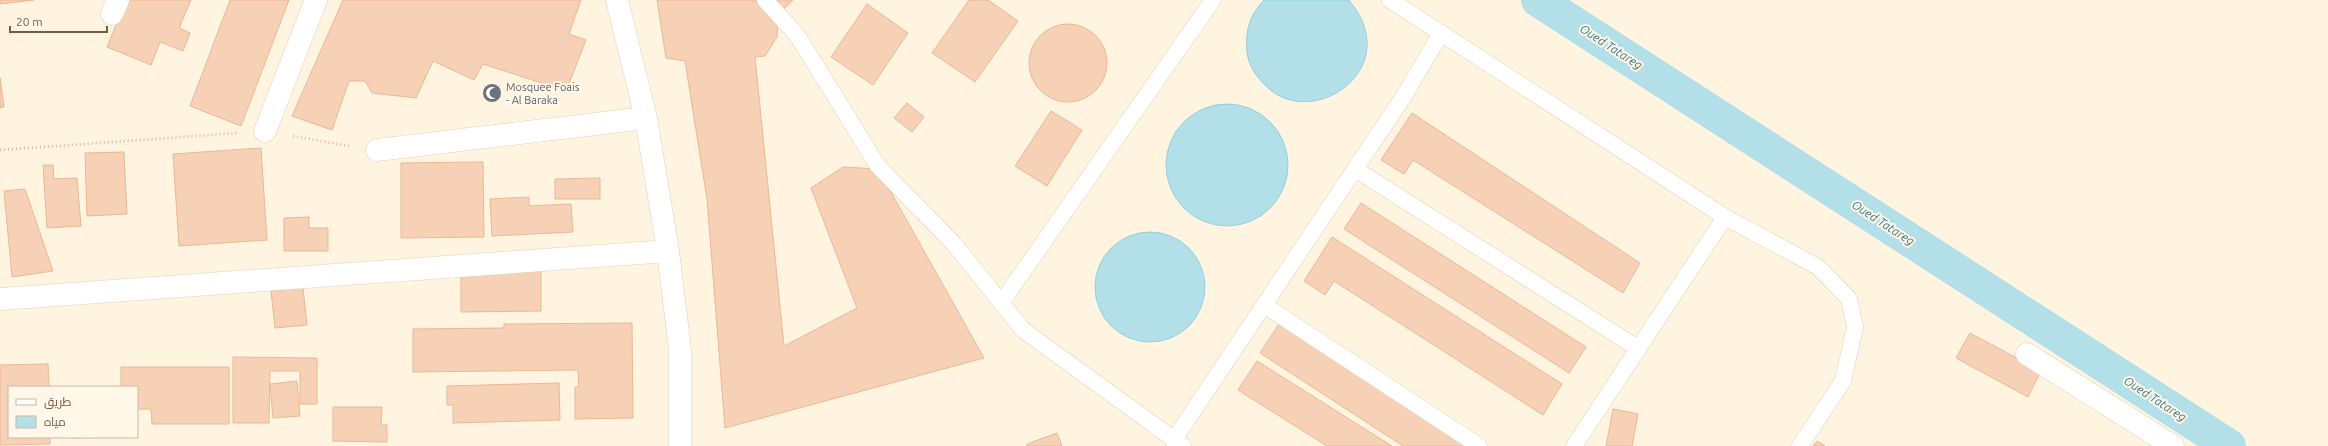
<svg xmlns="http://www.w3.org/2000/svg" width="2328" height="446" font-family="Ubuntu,Cairo,sans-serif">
	<rect width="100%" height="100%" fill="#fef4e0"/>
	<!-- water -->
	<g fill="#b3dfe9" stroke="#98cfdc">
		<path d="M 1264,0 L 1349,0 C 1355,8 1361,16 1364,26 C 1384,83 1304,128 1264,84 C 1255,75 1249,65 1247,53 C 1245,32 1249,15 1264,0 Z"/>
		<circle cx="1227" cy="165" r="61"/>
		<circle cx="1150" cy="287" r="55"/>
	</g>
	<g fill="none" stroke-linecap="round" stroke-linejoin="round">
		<!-- canal -->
		<path stroke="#b3dfe9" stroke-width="34" d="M 1538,0 L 2229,446"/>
	</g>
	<!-- building -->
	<g fill="#f6d1b5" stroke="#eab894">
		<path d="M 0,0 L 34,0 L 0,4 Z"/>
		<path d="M 126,0 L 191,0 L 179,28 L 190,33 L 183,51 L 160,42 L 151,65 L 107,47 Z"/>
		<path d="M 230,0 L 289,0 L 241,126 L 190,106 Z"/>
		<path d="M 343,0 L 581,0 L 569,34 L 586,40 L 566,91 L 483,64 L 474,80 L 433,61 L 416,98 L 372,93 L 365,81 L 349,81 L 332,130 L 292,116 Z"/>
		<path d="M 657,0 L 758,0 L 778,23 L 777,37 L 769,50 L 765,56 L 755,57 L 784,346 L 857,308 L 811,188 L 843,167 L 878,169 L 984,358 L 725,428 L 707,199 L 685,61 L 666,58 Z"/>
		<path d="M 773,0 L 793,0 L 783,10 Z"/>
		<path d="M 969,0 L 988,0 L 1018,21 L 975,82 L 932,53 Z"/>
		<path d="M 867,4 L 908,33 L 873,85 L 831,57 Z"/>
		<circle cx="1068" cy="63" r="39"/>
		<path d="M 0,78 L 4,107 L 0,108 Z"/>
		<path d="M 907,103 L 924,117 L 912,132 L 894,118 Z"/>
		<path d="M 1051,111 L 1082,130 L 1047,186 L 1015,166 Z"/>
		<path d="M 1412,113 L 1640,263 L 1623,293 L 1413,160 L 1404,174 L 1381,160 Z"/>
		<path d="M 261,148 L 267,240 L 179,246 L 173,154 Z"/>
		<path d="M 124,152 L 127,214 L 87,216 L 85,153 Z"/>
		<path d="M 483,162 L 484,237 L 401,238 L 401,163 Z"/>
		<path d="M 43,165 L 53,165 L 54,179 L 77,178 L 81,226 L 47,228 Z"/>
		<path d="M 600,178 L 600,199 L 555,199 L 555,179 Z"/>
		<path d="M 25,189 L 53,271 L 12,277 L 4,191 Z"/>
		<path d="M 529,197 L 529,206 L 571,204 L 573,232 L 492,236 L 490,199 Z"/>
		<path d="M 1361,203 L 1586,347 L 1569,373 L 1344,229 Z"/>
		<path d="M 309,217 L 309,228 L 328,228 L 328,251 L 284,251 L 284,218 Z"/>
		<path d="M 1332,237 L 1562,384 L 1543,415 L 1334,281 L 1325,295 L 1304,281 Z"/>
		<path d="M 541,266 L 541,311 L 461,312 L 461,274 Z"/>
		<path d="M 303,288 L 307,325 L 275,328 L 271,291 Z"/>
		<path d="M 1281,321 L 1474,446 L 1403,446 L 1260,353 Z"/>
		<path d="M 632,323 L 633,418 L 575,419 L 575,387 L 579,387 L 578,370 L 413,372 L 413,329 L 504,328 L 504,324 Z"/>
		<path d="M 1970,333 L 2041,371 L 2028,397 L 1956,358 Z"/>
		<path d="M 233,357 L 317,358 L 317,404 L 300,404 L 300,371 L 270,371 L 269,423 L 233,423 Z"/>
		<path d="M 1257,361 L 1392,446 L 1327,446 L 1238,390 Z"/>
		<path d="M 48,364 L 49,387 L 9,387 L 9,437 L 50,437 L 50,444 L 0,445 L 0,365 Z"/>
		<path d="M 121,367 L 229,367 L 229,424 L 152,424 L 151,409 L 137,409 L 137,387 L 121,387 Z"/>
		<path d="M 297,381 L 300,416 L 273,418 L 270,384 Z"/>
		<path d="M 559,383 L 560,420 L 453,423 L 453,405 L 447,405 L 447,386 Z"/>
		<path d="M 333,407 L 382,407 L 381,425 L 387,425 L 387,442 L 333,441 Z"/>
		<path d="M 1613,409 L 1638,414 L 1632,446 L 1606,446 Z"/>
		<path d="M 1057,433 L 1062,446 L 1027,446 L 1027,444 Z"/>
		<path d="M 74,437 L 111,437 L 74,438 Z"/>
		<path d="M 1817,441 L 1825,446 L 1813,446 Z"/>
	</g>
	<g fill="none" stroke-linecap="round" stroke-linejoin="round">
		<!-- lane casing -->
		<g stroke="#e3d0bb" stroke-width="17">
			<g id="lane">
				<path d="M 765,0 L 797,35 L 878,166 L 954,244 L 1023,330 L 1183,446"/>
				<path d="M 1390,0 L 1725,217 L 1818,267 L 1849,299 L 1855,327 L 1843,381 L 1800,446"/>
				<path d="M 1355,169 L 1639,349"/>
				<path d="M 1001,303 L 1213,0"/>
				<path d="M 1264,305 L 1479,446"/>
				<path d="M 1173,441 L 1404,96 L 1441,33"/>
				<path d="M 1574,446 L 1725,217"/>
			</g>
		</g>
		<!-- street casing -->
		<g stroke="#e3d0bb" stroke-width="23">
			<g id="street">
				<path d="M 617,0 L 646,118 L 668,251 L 680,350 L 680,446"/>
				<path d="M 112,14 L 118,0"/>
				<path d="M 265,131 L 316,0"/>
				<path d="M 377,150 L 646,118"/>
				<path d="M 0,299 L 668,251"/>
				<path d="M 2027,354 L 2173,446"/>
			</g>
		</g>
		<!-- path -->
		<g stroke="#dbb598" stroke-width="2.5" stroke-dasharray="1 3" stroke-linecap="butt">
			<path d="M 293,136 L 349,146"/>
			<path d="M 0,150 L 238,133"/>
		</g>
		<!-- lane -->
		<use href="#lane" stroke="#fff" stroke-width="16"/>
		<!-- street -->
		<use href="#street" stroke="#fff" stroke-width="22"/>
	</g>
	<!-- icons -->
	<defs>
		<g id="mosque-disc" transform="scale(1)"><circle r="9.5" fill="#6b7280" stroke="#fff7e8"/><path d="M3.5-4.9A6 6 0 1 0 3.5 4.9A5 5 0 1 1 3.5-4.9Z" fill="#fff"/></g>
	</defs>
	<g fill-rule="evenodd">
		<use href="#mosque-disc" x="492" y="93"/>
	</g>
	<g text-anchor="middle" stroke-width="4" stroke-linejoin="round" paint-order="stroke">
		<!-- worship labels -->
		<g font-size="11" fill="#5b616d" stroke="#fff7e8" text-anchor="start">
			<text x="506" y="91">Mosquee Foais<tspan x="506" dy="13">- Al Baraka</tspan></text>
		</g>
		<!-- water labels -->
		<g font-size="12" font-style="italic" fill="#3a7786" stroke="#fff7e8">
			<text transform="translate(1611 47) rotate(33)" y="4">Oued Tatareg</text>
			<text transform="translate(1883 223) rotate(33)" y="4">Oued Tatareg</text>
			<text transform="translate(2155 399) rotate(33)" y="4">Oued Tatareg</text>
		</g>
	</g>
	<!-- legend -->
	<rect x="8" y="386" width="130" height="52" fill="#fff7e8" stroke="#c9b8a7"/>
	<rect x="16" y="399" width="20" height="6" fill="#ffffff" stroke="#c9b8a7"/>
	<text x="44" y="406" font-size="12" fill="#775945">طريق</text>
	<rect x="16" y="416" width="20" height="12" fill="#b3dfe9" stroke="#c9b8a7"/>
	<text x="44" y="426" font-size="12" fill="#775945">مياه</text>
	<!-- scale -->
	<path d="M10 26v6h97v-6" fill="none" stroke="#775945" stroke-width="2"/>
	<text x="16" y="26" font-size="12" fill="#775945" stroke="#fff7e8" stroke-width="3" paint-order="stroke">20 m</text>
</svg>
